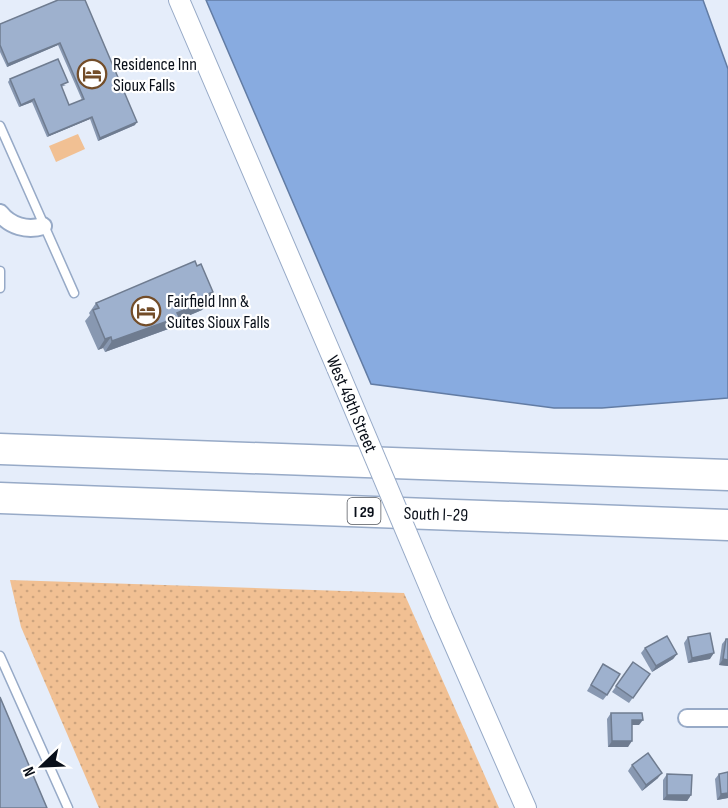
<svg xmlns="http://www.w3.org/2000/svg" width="728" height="808" font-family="'Sofia Sans Condensed',sans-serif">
	<defs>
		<pattern id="grass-dots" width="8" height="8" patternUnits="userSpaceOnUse" patternTransform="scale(1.5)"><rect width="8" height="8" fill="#f1c093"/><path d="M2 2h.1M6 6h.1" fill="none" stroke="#cda47e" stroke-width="1.8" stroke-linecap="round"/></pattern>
	</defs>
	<rect width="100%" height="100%" fill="#e5edfa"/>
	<!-- grass -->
	<path fill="url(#grass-dots)" d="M 10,580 L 404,593 L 499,808 L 99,808 L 21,627 Z"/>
	<!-- pitch -->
	<path fill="#f1c093" d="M 78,134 L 85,149 L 56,162 L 49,146 Z"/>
	<!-- water -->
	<path fill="#88abe0" stroke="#627ca4" stroke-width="1.5" d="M 206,0 L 703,0 L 728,69 L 728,398 L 602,408 L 554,408 L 371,384 Z"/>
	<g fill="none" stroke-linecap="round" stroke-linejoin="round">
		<!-- service casing -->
		<g stroke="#97aac7" stroke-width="11">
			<g id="service">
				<path d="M 0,126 L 74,293"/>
				<path d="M 0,271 L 0,288"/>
				<path d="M 0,656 L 68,808"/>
			</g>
		</g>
		<!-- minor casing -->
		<g stroke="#97aac7" stroke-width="20">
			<g id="minor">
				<path d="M 0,213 C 10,226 27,231 43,226"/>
				<path d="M 687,718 L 728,718"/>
			</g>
		</g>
		<!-- tertiary casing -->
		<g stroke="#97aac7" stroke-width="22">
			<g id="tertiary">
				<path d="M 179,0 L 337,368"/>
				<path d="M 441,614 L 526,808"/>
			</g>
		</g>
		<!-- motorway casing -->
		<g stroke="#97aac7" stroke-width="33">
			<g id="motorway">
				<path d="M 0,449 L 728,475"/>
				<path d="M 0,498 L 728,525"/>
			</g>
		</g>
		<!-- service -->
		<use href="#service" stroke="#fff" stroke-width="8"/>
		<!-- minor -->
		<use href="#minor" stroke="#fff" stroke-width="16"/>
		<!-- tertiary -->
		<use href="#tertiary" stroke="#fff" stroke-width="20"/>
		<!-- motorway -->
		<use href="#motorway" stroke="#fff" stroke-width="30"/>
		<!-- tertiary-bridge casing -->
		<g stroke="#97aac7" stroke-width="22" stroke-linecap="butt">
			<path id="tertiary-bridge" d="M 337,368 L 441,614"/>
		</g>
		<!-- tertiary-bridge -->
		<use href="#tertiary-bridge" stroke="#fff" stroke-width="20"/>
	</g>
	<!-- wall -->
	<g fill="#8898b1">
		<path d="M 58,0 L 135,125 L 98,141 L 90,119 L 47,137 L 32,102 L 19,107 L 8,82 L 10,79 L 66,85 L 61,87 L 69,105 L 82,100 L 58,45 L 7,67 L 0,52 L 0,24 Z"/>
		<path d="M 209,297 L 210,299 L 202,310 L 176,321 L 171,328 L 105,352 L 103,348 L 98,350 L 85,321 L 90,315 L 89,313 L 96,303 Z"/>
		<path d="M 688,637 L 710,659 L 688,663 L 684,643 Z"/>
		<path d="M 726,639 L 728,639 L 728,666 L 719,665 L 722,644 Z"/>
		<path d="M 645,648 L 677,654 L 673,659 L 652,672 L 641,653 Z"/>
		<path d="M 633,662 L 650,674 L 629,703 L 612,692 Z"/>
		<path d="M 603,664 L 607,695 L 603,700 L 587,691 Z"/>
		<path d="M 611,713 L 639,725 L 632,725 L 628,747 L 608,747 L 607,719 Z"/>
		<path d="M 632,765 L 658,778 L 642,791 L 628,771 Z"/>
		<path d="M 667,774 L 691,795 L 687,801 L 663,800 L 663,780 Z"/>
		<path d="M 719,774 L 728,798 L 717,800 L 715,779 Z"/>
	</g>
	<!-- shaded-wall -->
	<g fill="#6f7c90">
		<path d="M 60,43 L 58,45 L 7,67 L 8,64 Z"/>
		<path d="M 34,99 L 32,102 L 19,107 L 21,105 Z"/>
		<path d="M 92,117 L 90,119 L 47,137 L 49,135 Z"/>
		<path d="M 137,122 L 135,125 L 98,141 L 100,138 Z"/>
		<path d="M 213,292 L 207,300 L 210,299 L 202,310 L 176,321 L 171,328 L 105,352 L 112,341 L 177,313 Z"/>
		<path d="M 111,337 L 103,348 L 98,350 L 105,339 Z"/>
		<path d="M 714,653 L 710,659 L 688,663 L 692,658 Z"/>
		<path d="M 677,654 L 673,659 L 652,672 L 656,666 Z"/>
		<path d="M 723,659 L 728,660 L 728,666 L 719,665 Z"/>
		<path d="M 632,720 L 643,720 L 639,725 L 628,725 Z"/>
		<path d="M 612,741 L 632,741 L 628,747 L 608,747 Z"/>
		<path d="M 662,773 L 658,778 L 642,791 L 646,785 Z"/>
		<path d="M 728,793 L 728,798 L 717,800 L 721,794 Z"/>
		<path d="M 667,795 L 691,795 L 687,801 L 663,800 Z"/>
	</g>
	<!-- building -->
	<g fill="#9eb1ce" stroke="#6f7c90" stroke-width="1.5">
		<path d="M 58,0 L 85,0 L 137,122 L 100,138 L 92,117 L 49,135 L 34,99 L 21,105 L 10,79 L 58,59 L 68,82 L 61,85 L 69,105 L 84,99 L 60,43 L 8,64 L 0,45 L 0,24 Z"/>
		<path d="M 195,261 L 197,266 L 201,264 L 213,292 L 208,294 L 210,299 L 177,313 L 179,317 L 112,341 L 111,337 L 105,339 L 93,310 L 99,308 L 96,303 Z"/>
		<path d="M 710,633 L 714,653 L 692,658 L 688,637 Z"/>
		<path d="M 667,636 L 677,654 L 656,666 L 645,648 Z"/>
		<path d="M 726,639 L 728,639 L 728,660 L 723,659 Z"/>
		<path d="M 633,662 L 650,674 L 633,698 L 616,686 Z"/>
		<path d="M 603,664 L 620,674 L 607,695 L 591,685 Z"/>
		<path d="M 0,697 L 47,808 L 0,808 Z"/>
		<path d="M 611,713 L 642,713 L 643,720 L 632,720 L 632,741 L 612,741 Z"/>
		<path d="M 648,753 L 662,773 L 646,785 L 632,765 Z"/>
		<path d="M 728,772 L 728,793 L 721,794 L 719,774 Z"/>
		<path d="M 667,774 L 692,775 L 691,795 L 667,795 Z"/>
	</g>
	<!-- icons -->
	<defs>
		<g id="hotel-ring" transform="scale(1.5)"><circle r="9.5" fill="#fff" stroke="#734d29" stroke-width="1.5"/><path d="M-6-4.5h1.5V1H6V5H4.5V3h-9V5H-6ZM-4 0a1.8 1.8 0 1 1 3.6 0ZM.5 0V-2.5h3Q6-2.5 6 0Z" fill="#734d29"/></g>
	</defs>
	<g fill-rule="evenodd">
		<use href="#hotel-ring" x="92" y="74"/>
		<use href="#hotel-ring" x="146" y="311"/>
	</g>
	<g text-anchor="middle" stroke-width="4.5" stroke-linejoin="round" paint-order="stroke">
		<!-- shield labels -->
		<rect fill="#fff" stroke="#53575e" stroke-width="1.5" x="347.5" y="498" width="33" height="26" rx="4.5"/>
		<g font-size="16" font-weight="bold" fill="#090f19">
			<text x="364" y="517">I 29</text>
		</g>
		<!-- poi labels -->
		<g font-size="18" fill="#090f19" stroke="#fff" text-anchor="start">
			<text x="113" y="70">Residence Inn<tspan x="113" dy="21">Sioux Falls</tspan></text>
			<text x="167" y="307">Fairfield Inn &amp;<tspan x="167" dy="21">Suites Sioux Falls</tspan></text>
		</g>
		<!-- street labels -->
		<g font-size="18" fill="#090f19" stroke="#fff">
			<text transform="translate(352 404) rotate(67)" y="6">West 49th Street</text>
			<text transform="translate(436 514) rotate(2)" y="6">South I-29</text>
		</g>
	</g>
	<!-- north arrow -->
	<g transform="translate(42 766) rotate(247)" stroke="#ffffff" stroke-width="4.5" paint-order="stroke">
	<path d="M0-4.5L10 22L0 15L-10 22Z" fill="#090f19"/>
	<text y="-9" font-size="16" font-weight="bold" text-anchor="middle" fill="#090f19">N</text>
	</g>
</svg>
